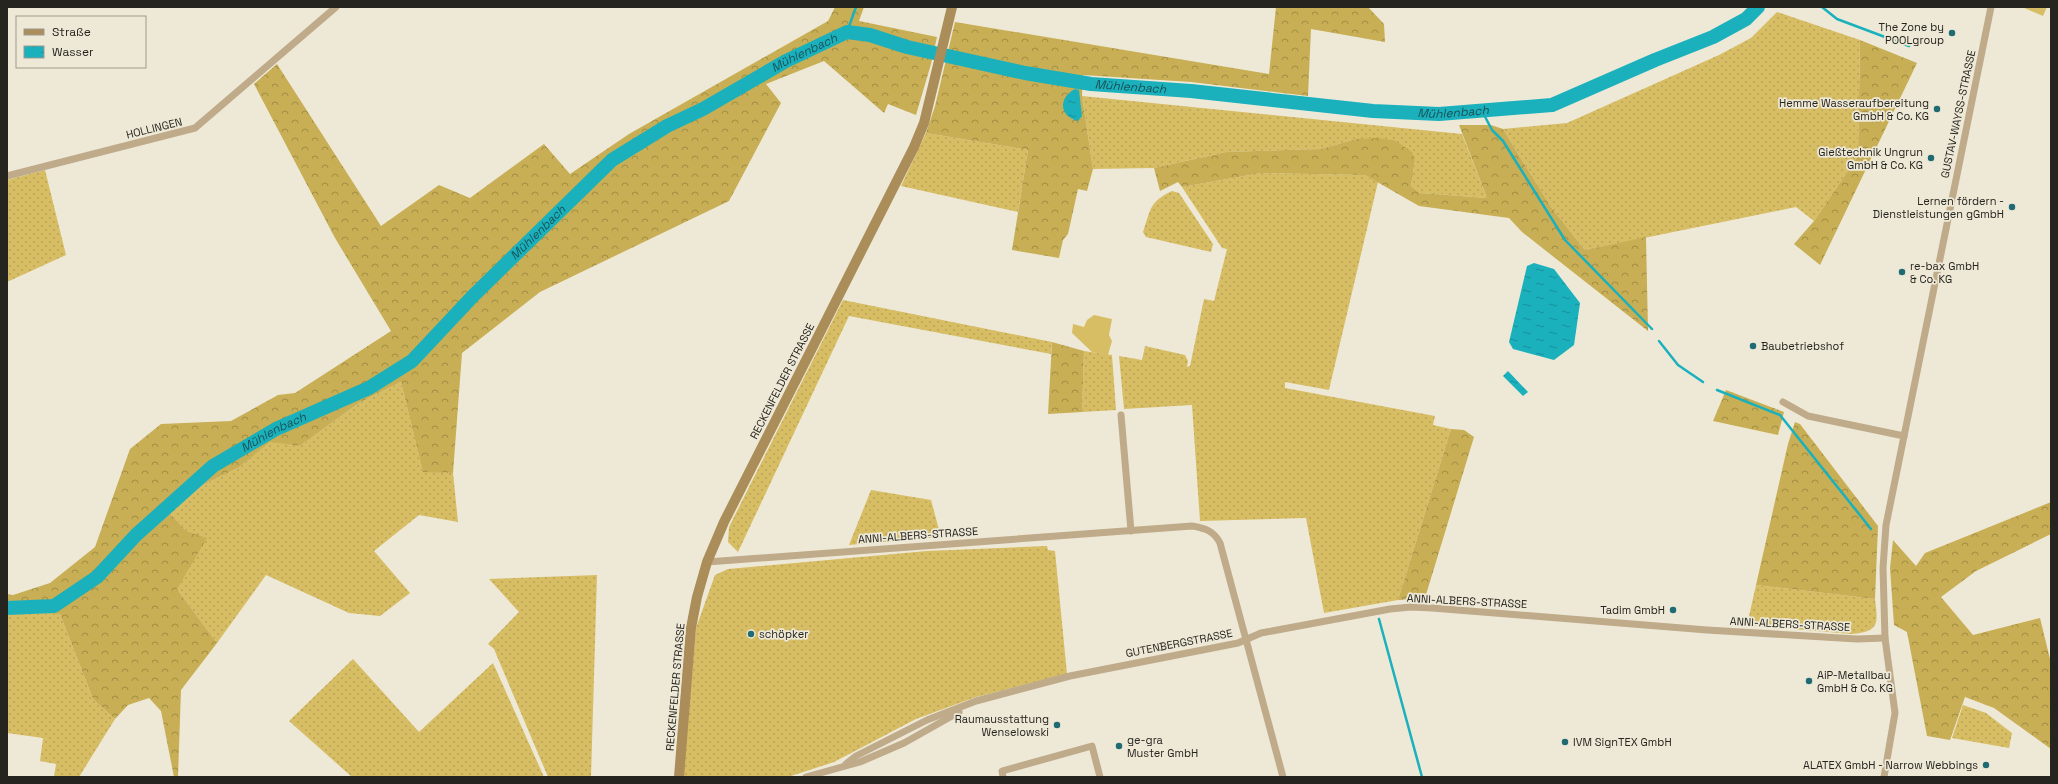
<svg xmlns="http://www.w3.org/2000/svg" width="2058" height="784" font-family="'Space Grotesk',sans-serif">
	<defs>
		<pattern id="grass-dots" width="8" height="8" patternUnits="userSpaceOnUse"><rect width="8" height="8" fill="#d7bd64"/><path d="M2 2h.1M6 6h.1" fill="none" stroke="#b8a256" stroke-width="1.8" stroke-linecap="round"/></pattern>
		<pattern id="forest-crowns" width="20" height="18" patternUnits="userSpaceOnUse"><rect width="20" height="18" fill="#c8ae54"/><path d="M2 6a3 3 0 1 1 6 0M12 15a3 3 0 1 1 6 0" fill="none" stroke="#a28d45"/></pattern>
		<pattern id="water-ripples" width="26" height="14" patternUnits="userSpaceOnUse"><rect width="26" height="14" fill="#1ab1bd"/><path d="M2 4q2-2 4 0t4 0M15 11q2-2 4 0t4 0" fill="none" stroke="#179099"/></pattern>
	</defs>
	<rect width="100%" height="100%" fill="#eee9d7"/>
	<!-- grass -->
	<g fill="url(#grass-dots)">
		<path d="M 1777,12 L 1860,40 L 1858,156 L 1814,221 L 1796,207 L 1585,250 L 1551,207 L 1503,129 L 1567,123 L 1719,55 L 1751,38 Z"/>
		<path d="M 1082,96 L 1462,134 L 1487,198 L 1420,193 L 1411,186 L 1415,160 L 1396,141 L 1356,139 L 1321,149 L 1226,152 L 1154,168 L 1093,169 Z"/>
		<path d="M 926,133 L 1028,150 L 1018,212 L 901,186 Z"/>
		<path d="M 45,170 L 66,255 L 7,282 L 7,180 Z"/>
		<path d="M 1261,173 L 1365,175 L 1378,182 L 1329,390 L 1285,382 L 1285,388 L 1435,416 L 1433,425 L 1451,429 L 1398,600 L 1324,613 L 1306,518 L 1200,521 L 1192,405 L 1124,409 L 1119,356 L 1142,360 L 1145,346 L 1185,355 L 1188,361 L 1187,367 L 1190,366 L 1204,299 L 1214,301 L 1227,249 L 1222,248 L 1182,187 Z"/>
		<path d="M 1172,191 L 1179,193 L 1213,244 L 1211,252 L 1146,237 L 1143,232 C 1151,209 1149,202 1172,191 Z"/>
		<path d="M 843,300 L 1052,342 L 1051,354 L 849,316 L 738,552 L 728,542 L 729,527 Z"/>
		<path d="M 1084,351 L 1112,355 L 1116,410 L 1082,412 Z"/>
		<path d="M 401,382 L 423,471 L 453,473 L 458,522 L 419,515 L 374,551 L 410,593 L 380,616 L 349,613 L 266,575 L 217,643 L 177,589 L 186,531 L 169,512 L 199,487 L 238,468 L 270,441 L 300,446 L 359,403 Z"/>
		<path d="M 871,490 L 931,500 L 941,537 L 849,545 Z"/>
		<path d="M 1047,546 L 1048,550 L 1055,551 L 1067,674 L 976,697 L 916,719 L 834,762 L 788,777 L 683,777 L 696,628 L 715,575 L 728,569 L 927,551 Z"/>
		<path d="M 597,575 L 591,777 L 548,777 L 494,649 L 488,644 L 519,612 L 489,579 Z"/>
		<path d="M 1756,585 L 1875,599 C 1878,623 1880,632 1851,634 L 1747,625 Z"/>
		<path d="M 7,613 L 60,614 L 93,699 L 115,719 L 79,777 L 54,777 L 56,764 L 40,761 L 43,738 L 7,733 Z"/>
		<path d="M 353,659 L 419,732 L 493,663 L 544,777 L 352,777 L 289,721 Z"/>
		<path d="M 1963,705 L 1986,713 L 2012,733 L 2009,748 L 1952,738 Z"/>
	</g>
	<!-- forest -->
	<g fill="url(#forest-crowns)">
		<path d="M 835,7 L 864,7 L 859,21 L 937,37 L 931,64 L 916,115 L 888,104 L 884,113 L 824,61 L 766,84 L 781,103 L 729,201 L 540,292 L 462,353 L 453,473 L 423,472 L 401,382 L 359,403 L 300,446 L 270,442 L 238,468 L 199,487 L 169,512 L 186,531 L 207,538 L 177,589 L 217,643 L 181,690 L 178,777 L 174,777 L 161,711 L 149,698 L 128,705 L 115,719 L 93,699 L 60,614 L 7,613 L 7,594 L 13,595 L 50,583 L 95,547 L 130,449 L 161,424 L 231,421 L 278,395 L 295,393 L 391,331 L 335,238 L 254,84 L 277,64 L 381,226 L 439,185 L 470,198 L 544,144 L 570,174 L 629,134 L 828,21 Z"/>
		<path d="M 1276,7 L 1368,7 L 1384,24 L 1385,42 L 1311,29 L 1308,96 L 1191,82 L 1083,75 L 1082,96 L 1093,169 L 1087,191 L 1078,189 L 1068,234 L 1063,240 L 1059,258 L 1012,250 L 1028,150 L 926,133 L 935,106 L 955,22 L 1269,74 Z"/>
		<path d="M 1860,40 L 1917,63 L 1820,265 L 1794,244 L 1814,221 L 1858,156 Z"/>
		<path d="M 1459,125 L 1491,125 L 1503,129 L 1551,207 L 1585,250 L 1646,237 L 1648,331 L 1522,232 L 1509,218 L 1419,206 L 1365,175 L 1261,173 L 1182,187 L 1178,182 L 1160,191 L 1154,168 L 1226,152 L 1321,149 L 1356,139 L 1379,138 L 1396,141 L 1412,152 L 1415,160 L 1411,186 L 1420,193 L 1487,198 Z"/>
		<path d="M 1052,342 L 1084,351 L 1082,412 L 1048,414 Z"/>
		<path d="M 1726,390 L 1784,412 L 1778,435 L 1713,421 Z"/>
		<path d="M 1795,422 L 1800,424 L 1878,526 L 1875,599 L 1756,585 L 1788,444 Z"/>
		<path d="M 1451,429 L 1464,430 L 1474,437 L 1425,598 L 1398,600 Z"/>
		<path d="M 2051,502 L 2051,534 L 1976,571 L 1941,597 L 1973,635 L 2040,618 L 2051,663 L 2051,749 L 1994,708 L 1965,697 L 1950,740 L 1927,736 L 1907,632 L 1894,625 L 1890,568 L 1893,540 L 1916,566 L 1925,553 Z"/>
	</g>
	<!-- pitch -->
	<g fill="#d7bd64">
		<path d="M 2022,7 L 2047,7 L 2043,16 Z"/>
		<path d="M 1094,315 L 1112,319 L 1109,335 L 1112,341 L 1108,355 L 1092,352 L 1072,333 L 1073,324 L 1084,327 L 1087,320 Z"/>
	</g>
	<!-- water -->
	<g fill="url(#water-ripples)">
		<path d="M 1075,89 L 1079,90 L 1082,116 L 1078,121 C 1059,116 1058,98 1075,89 Z"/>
		<path d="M 1534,263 L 1554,269 L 1580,303 L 1574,345 L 1554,360 L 1513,349 L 1509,342 L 1527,266 Z"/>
		<path d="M 1508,371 L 1528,392 L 1523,396 L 1503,376 Z"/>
	</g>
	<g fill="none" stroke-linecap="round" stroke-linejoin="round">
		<!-- stream -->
		<g stroke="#1ab1bd" stroke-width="2.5">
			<path d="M 1822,7 L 1837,19 L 1909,46"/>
			<path d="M 847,32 L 856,7"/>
			<path d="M 1482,111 L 1492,130 L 1503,141 L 1565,240 L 1652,329"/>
			<path d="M 1659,341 L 1678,365 L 1703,382"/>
			<path d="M 1717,390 L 1780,415 L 1871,529"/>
			<path d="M 1379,619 L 1422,777"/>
		</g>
		<!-- river -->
		<path stroke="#1ab1bd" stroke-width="14" id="s1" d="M 7,608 L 54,606 L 97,577 L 136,535 L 213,466 L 276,429 L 369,388 L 412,361 L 473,296 L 612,160 L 667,126 L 703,109 L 786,61 L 847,32 L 870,35 L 907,47 L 1025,73 L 1091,84 L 1191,91 L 1373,111 L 1439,114 L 1552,105 L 1655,60 L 1713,37 L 1746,19 L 1758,7"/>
		<!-- street -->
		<g stroke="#bfab8a" stroke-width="7">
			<path d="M 7,176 L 195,128 L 336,7"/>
			<path d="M 1783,402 L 1808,416 L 1904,436"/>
			<path d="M 1121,415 L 1131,531"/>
			<path d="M 707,562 L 1192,526 C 1205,528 1214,531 1220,543 L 1283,777"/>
			<path d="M 846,764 L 856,756 L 927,720 L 976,701 L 1070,676 L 1238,643 L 1261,633 L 1390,609 L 1411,607 L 1432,608 L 1707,630 L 1857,639 L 1885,638"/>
			<path d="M 806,777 L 860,762 L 904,743 L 959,712"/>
			<path d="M 1003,777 L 1002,771 L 1092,746 L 1100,777"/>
			<path d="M 1884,777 L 1895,713 L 1885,638 L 1883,568 L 1886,525 L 1991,7"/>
		</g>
		<!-- secondary -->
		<path stroke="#aa8d59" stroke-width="10" d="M 679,777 L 691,628 L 697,597 L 707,562 L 724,522 L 914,147 L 924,123 L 952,7"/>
	</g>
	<!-- markers -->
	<g fill="#206b73" stroke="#eee9d7" stroke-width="1.5">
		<circle cx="1952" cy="33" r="4"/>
		<circle cx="1937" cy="109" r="4"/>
		<circle cx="1931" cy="158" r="4"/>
		<circle cx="2012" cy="207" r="4"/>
		<circle cx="1902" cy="272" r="4"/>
		<circle cx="1753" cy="346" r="4"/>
		<circle cx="1673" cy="610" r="4"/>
		<circle cx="751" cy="634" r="4"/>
		<circle cx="1809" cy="681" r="4"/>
		<circle cx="1057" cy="725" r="4"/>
		<circle cx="1565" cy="742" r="4"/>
		<circle cx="1119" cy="746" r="4"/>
		<circle cx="1986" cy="765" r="4"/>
	</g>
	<g text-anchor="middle" stroke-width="3.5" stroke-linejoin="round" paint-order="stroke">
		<!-- poi labels -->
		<g font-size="11" fill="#26241e" stroke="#eee9d7" text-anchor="end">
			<text x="1944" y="31">The Zone by<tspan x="1944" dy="13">POOLgroup</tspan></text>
			<text x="1929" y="107">Hemme Wasseraufbereitung<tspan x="1929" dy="13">GmbH &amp; Co. KG</tspan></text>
			<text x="1923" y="156">Gießtechnik Ungrun<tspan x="1923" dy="13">GmbH &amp; Co. KG</tspan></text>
			<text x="2004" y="205">Lernen fördern -<tspan x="2004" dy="13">Dienstleistungen gGmbH</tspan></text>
			<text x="1910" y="270" text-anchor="start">re-bax GmbH<tspan x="1910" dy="13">&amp; Co. KG</tspan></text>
			<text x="1761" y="350" text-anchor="start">Baubetriebshof</text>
			<text x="1665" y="614">Tadim GmbH</text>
			<text x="759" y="638" text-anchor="start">schöpker</text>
			<text x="1817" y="679" text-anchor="start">AiP-Metallbau<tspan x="1817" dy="13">GmbH &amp; Co. KG</tspan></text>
			<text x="1049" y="723">Raumausstattung<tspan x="1049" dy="13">Wenselowski</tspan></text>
			<text x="1127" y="744" text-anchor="start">ge-gra<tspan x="1127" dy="13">Muster GmbH</tspan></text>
			<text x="1573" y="746" text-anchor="start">IVM SignTEX GmbH</text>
			<text x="1978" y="769">ALATEX GmbH - Narrow Webbings</text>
		</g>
		<!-- street labels -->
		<g font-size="11" fill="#26241e" stroke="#eee9d7">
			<text transform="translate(1958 114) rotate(-78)" y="4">GUSTAV-WAYSS-STRASSE</text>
			<text transform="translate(154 128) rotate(-14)" y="4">HOLLINGEN</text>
			<text transform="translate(782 381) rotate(-63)" y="4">RECKENFELDER STRASSE</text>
			<text transform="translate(918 535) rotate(-4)" y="4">ANNI-ALBERS-STRASSE</text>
			<text transform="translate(1467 601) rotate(3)" y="4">ANNI-ALBERS-STRASSE</text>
			<text transform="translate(1790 624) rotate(3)" y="4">ANNI-ALBERS-STRASSE</text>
			<text transform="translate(1179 643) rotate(-11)" y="4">GUTENBERGSTRASSE</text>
			<text transform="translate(675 687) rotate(-85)" y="4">RECKENFELDER STRASSE</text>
		</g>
		<!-- water labels -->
		<g font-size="12" font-style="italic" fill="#195256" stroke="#eee9d7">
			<text dy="4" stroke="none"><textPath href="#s1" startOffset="989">Mühlenbach</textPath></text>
			<text dy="4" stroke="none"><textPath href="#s1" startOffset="1326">Mühlenbach</textPath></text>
			<text dy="4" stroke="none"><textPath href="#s1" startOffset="1650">Mühlenbach</textPath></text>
			<text dy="4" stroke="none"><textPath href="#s1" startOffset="665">Mühlenbach</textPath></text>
			<text dy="4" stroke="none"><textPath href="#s1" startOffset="329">Mühlenbach</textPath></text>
		</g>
	</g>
	<!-- border -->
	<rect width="2058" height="784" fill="none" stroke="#26241e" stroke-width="16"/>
	<!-- legend -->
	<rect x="16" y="16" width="130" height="52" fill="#eee9d7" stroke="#9e9a8d"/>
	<rect x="24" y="29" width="20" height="6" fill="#aa8d59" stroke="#9e9a8d"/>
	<text x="52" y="36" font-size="12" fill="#26241e">Straße</text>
	<rect x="24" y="46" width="20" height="12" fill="url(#water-ripples)" stroke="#9e9a8d"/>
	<text x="52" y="56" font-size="12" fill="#26241e">Wasser</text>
</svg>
